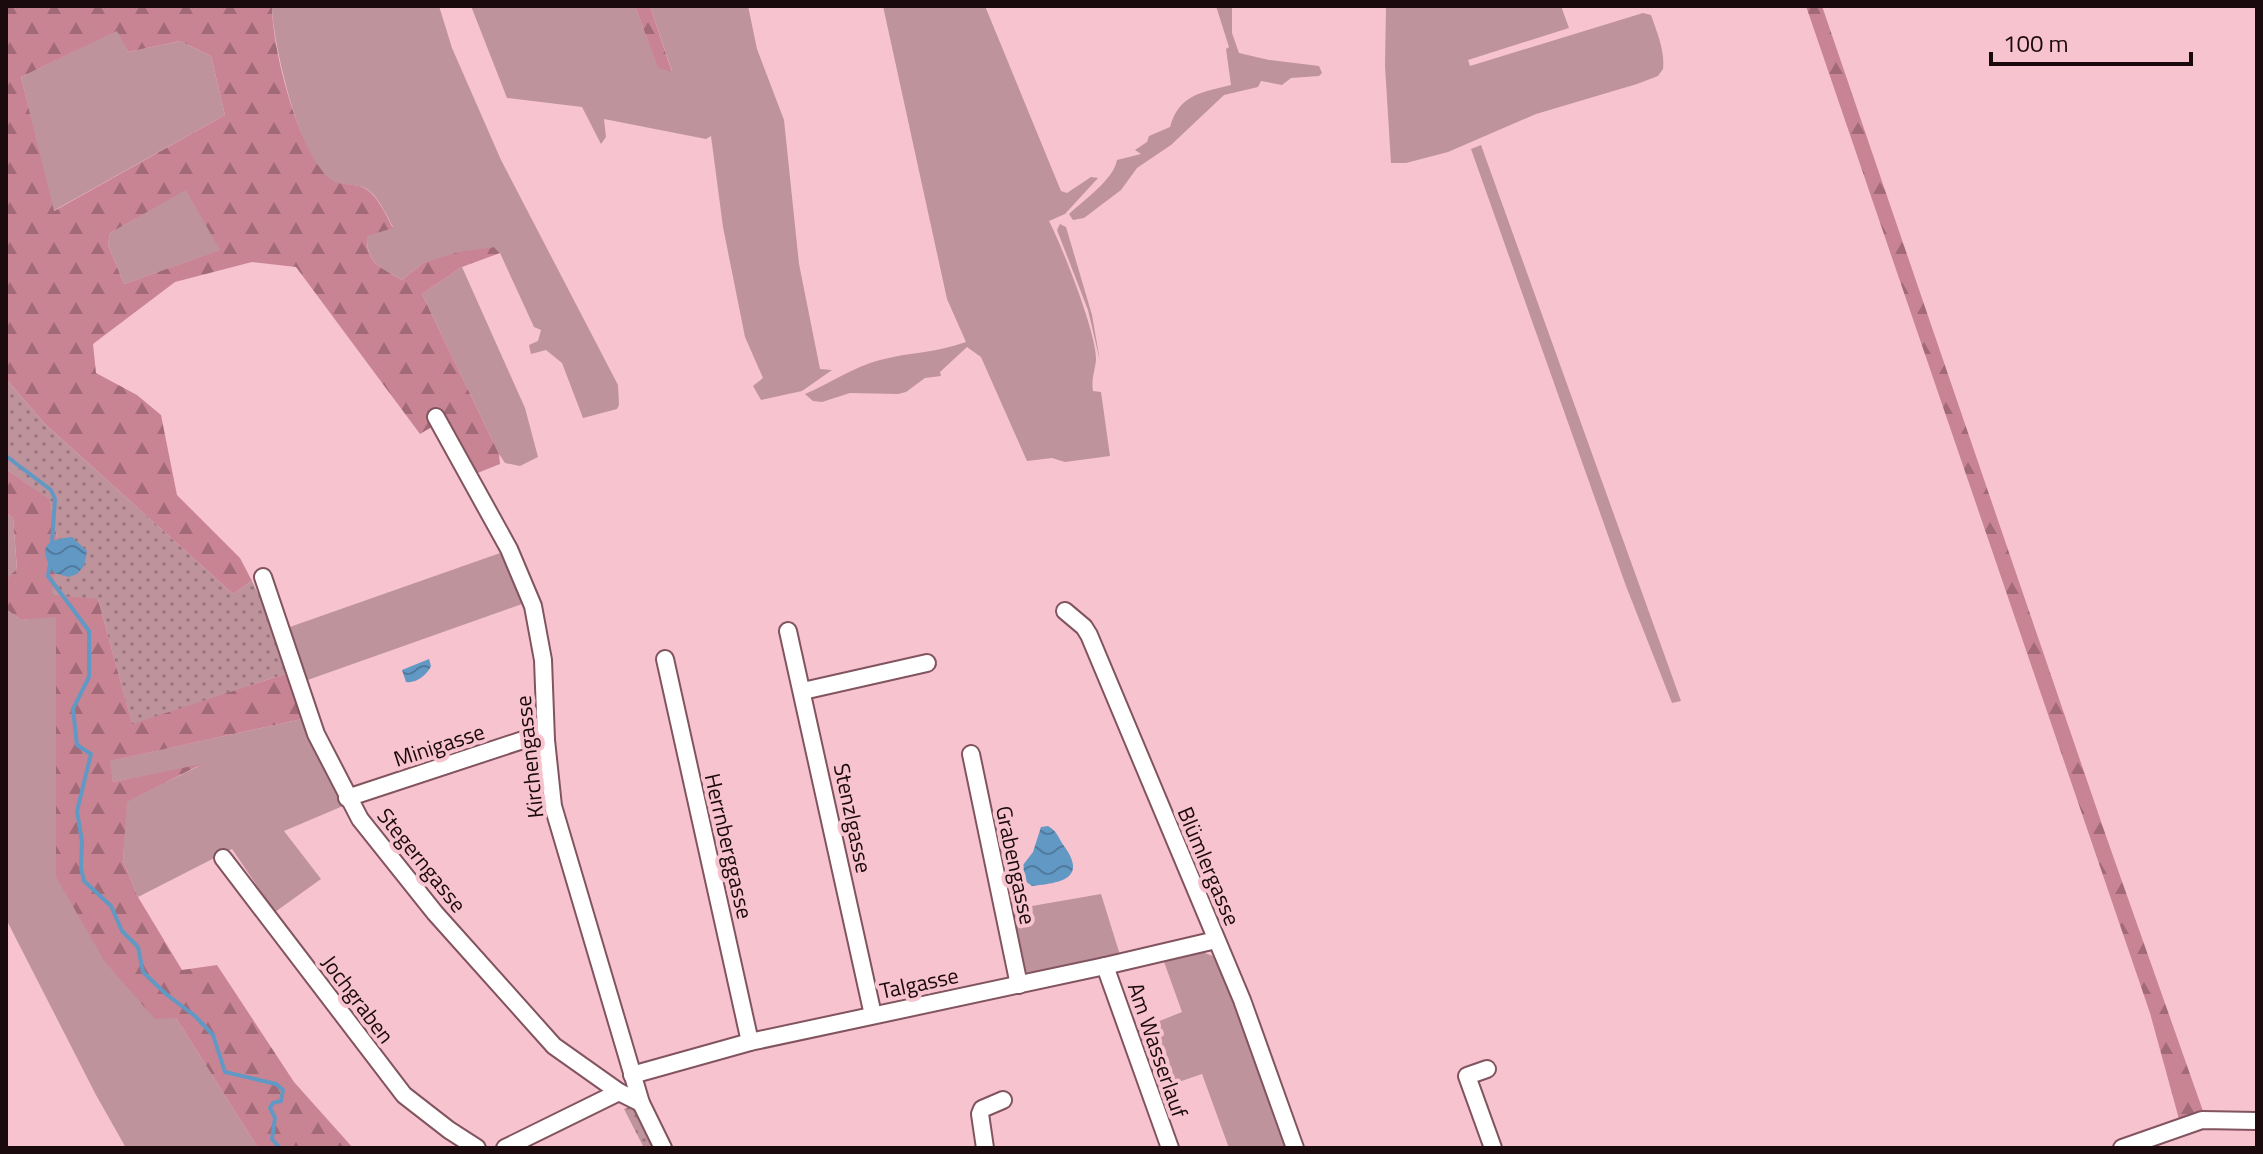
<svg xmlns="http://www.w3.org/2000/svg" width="2263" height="1154" font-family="'Titillium Web',sans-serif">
	<defs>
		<pattern id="forest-firs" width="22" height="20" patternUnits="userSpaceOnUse" patternTransform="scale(2)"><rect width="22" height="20" fill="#c98494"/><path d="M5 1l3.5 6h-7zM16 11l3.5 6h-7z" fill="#a26a77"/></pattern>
		<pattern id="park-dots" width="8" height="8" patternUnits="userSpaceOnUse" patternTransform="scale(2)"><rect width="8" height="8" fill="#be939c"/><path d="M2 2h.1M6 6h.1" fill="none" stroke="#9a767e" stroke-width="1.8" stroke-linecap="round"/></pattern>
		<pattern id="water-waves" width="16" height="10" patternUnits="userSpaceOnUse" patternTransform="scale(2)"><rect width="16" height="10" fill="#6298c4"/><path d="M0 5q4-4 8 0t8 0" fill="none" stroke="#507a9e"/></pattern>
	</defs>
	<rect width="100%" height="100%" fill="#f7c3ce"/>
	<!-- grass -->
	<g fill="#be939c">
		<path d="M 272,6 L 439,6 L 452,48 L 501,160 L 618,385 L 619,405 L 617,409 L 583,418 L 562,363 L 546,350 L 531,354 L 529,345 L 538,341 L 541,330 L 534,327 L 500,253 L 494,247 L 423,263 L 402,280 C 380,267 366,264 367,235 L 393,227 C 385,213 376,189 359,186 C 351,184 341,186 334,183 C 301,168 272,40 272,6 Z"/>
		<path d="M 471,6 L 635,6 L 658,67 L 672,71 L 650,6 L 748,6 L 757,49 L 784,120 L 799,264 L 820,369 L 832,370 L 802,391 L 761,400 L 753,386 L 763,378 L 745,337 L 723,227 L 711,136 L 706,139 L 604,119 L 606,137 L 601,144 L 582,107 L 507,98 Z"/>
		<path d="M 883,6 L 985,6 L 1061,191 L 1067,193 L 1091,177 L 1098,178 L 1065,214 L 1049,221 C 1062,246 1097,334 1096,360 C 1095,371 1091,379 1093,391 L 1101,392 L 1110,456 L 1065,462 L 1052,458 L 1027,461 L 981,357 L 967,347 L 940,372 L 941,376 L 925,378 L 906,392 L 898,394 L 850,393 L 822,402 L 813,401 L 805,394 C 831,383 853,367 880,360 C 910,352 936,353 966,342 L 947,299 Z"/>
		<path d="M 1216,6 L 1232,6 L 1232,33 L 1239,53 L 1269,60 L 1319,66 L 1322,73 L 1319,76 L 1291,78 L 1282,85 L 1261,81 L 1258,87 L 1224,95 L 1171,145 L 1137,168 L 1121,190 L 1084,218 L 1073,220 L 1069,214 C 1083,201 1114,179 1117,160 L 1141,154 L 1135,150 L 1147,142 L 1149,136 L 1170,127 C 1179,94 1203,92 1231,85 L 1226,49 L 1229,47 Z"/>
		<path d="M 1386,6 L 1561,6 L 1569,28 L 1468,60 L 1470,66 L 1643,13 L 1651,15 C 1657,32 1665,51 1663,69 L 1658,76 L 1637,84 L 1536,114 L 1448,152 L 1406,163 L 1391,163 L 1385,66 Z"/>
		<path d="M 118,30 L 128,52 L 180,41 L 211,56 L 225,115 L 53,211 L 21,77 Z"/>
		<path d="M 1481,145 L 1681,701 L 1672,703 L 1626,586 L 1471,149 Z"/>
		<path d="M 186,189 L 221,250 L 124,284 L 108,245 L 110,233 Z"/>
		<path d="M 1060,224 L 1066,227 L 1092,315 L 1100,361 L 1088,310 L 1057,230 Z"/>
		<path d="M 462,267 L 525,408 L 538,457 L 520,466 L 505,463 L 499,454 L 422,294 Z"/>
		<path d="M 6,513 L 13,518 L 17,570 L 6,579 Z"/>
		<path d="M 503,552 L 522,604 L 302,682 L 287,628 Z"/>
		<path d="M 6,609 L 21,620 L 56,616 L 56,877 L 176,1018 L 258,1148 L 126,1148 L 96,1095 L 6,919 Z"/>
		<path d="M 302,719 L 343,806 L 284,831 L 321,879 L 275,912 L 232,849 L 138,897 L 123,861 L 126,802 L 199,766 L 113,782 L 109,761 Z"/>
		<path d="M 1101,894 L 1120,955 L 1029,974 L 1022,968 L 1009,910 Z"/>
		<path d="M 1202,952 L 1216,957 L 1228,976 L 1290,1148 L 1229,1148 L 1202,1074 L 1155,1090 L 1137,1030 L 1182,1012 L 1163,959 Z"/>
	</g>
	<!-- forest -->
	<g fill="url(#forest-firs)" fill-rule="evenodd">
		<path d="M 10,6 L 272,6 C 272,48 298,151 330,179 C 338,186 349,183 359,186 C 376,190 385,214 393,228 L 367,236 C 366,264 380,267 402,280 L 423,263 L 459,252 L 494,247 L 500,253 L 462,267 L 422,294 L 499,454 L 500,464 L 475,474 L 445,419 L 420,434 L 296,267 L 252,262 L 175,282 L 93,344 L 96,373 L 137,395 L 161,415 L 177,495 L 240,558 L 252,581 L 233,594 L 45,424 L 6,379 L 6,8 ZM 117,31 L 128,52 L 180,41 L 211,56 L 225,115 L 54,211 L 21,77 ZM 186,190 L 220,250 L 124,284 L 108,245 L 110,233 Z"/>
		<path d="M 635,6 L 650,6 L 672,72 L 658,68 Z"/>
		<path d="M 1806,6 L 1822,6 L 2106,836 L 2203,1111 L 2179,1119 L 2150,1013 Z"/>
		<path d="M 6,469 L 50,499 L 58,544 L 98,599 L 132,723 L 288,673 L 302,719 L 110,761 L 113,782 L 202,764 L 127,802 L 123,861 L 138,897 L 182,970 L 217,965 L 294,1082 L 353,1148 L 258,1148 L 176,1018 L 155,1019 L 105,962 L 56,877 L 56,617 L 21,620 L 6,609 L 6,579 L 17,569 L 13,518 L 6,513 Z"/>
	</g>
	<!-- park -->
	<g fill="url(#park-dots)">
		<path d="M 6,379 L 45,424 L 233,594 L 252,581 L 275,629 L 288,673 L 132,724 L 98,599 L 52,595 L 58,544 L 50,500 L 6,469 Z"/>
		<path d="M 631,1106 L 644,1117 L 660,1148 L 644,1148 L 624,1109 Z"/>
	</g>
	<!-- water -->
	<g fill="url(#water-waves)">
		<path d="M 72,537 L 87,551 L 84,566 L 77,574 L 69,577 L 54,573 C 37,547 45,540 72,537 Z"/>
		<path d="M 429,659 L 431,666 C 428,674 416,684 406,682 L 402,670 Z"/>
		<path d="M 1048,826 C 1058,832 1058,838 1064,846 C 1088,879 1060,883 1032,886 L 1025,881 L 1023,865 L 1033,852 L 1041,827 Z"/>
	</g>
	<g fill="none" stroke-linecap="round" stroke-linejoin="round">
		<!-- stream -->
		<g stroke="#6298c4" stroke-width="4">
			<path d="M 6,456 L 51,490 L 55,499 L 52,542"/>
			<path d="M 50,563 L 48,576 L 89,631 L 89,677 L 73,709 L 77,745 L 91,754 L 77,811 L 82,842 L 81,868 L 84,881 L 111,906 L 122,931 L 138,947 L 143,972 L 166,994 L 195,1016 L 213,1035 L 225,1072 L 276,1084 L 283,1090 L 281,1101 L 273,1103 L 270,1108 L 275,1118 L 272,1139 L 280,1148"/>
		</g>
		<!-- minor casing -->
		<g stroke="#81545f" stroke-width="20">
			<g id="minor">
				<path d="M 436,417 L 509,549 L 533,606 L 543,660 L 546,740 L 553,806 L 641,1103 L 663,1148"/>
				<path d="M 263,577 L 316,734 L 360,819 L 435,913 L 554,1046 L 619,1092 L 641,1103"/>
				<path d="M 1065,611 L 1084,627 L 1089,635 L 1242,1000 L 1295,1148"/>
				<path d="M 788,631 L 873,1015"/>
				<path d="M 665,659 L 750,1042"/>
				<path d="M 803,691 L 927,663"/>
				<path d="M 971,754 L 1019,985"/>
				<path d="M 347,798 L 532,737 L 546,740"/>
				<path d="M 223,858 L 404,1095 L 449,1130 L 477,1148"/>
				<path d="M 1105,966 L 1170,1148"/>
				<path d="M 1487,1069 L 1467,1076 L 1493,1148"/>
				<path d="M 632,1075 L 750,1042 L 1105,966 L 1216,940"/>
				<path d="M 505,1148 L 619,1092"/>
				<path d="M 985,1148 L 980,1114 L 982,1109 L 1003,1100"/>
				<path d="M 2122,1148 L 2202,1120 L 2257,1121"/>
			</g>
		</g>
		<!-- minor -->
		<use href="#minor" stroke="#fff" stroke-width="16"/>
	</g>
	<g text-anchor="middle" stroke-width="8" stroke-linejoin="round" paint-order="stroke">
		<!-- street labels -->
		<g font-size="22" fill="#1a090d" stroke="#f7c3ce">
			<text transform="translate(439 745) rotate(-18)" y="8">Minigasse</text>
			<text transform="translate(529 757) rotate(-96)" y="8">Kirchengasse</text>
			<text transform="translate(853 818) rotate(78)" y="8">Stenzlgasse</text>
			<text transform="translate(729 846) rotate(77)" y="8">Herrnberggasse</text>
			<text transform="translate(422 860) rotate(51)" y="8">Stegerngasse</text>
			<text transform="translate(1016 865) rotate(78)" y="8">Grabengasse</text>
			<text transform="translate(1209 866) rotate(67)" y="8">Blümlergasse</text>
			<text transform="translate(919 983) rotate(-12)" y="8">Talgasse</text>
			<text transform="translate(358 999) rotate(53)" y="8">Jochgraben</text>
			<text transform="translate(1158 1050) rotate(71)" y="8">Am Wasserlauf</text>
		</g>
	</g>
	<!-- border -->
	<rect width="2263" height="1154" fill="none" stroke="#1a090d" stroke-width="16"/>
	<!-- scale -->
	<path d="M1991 52v12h200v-12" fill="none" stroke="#1a090d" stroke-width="4"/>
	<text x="2003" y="52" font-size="24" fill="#1a090d" stroke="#f7c3ce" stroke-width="6" paint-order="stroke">100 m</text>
</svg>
